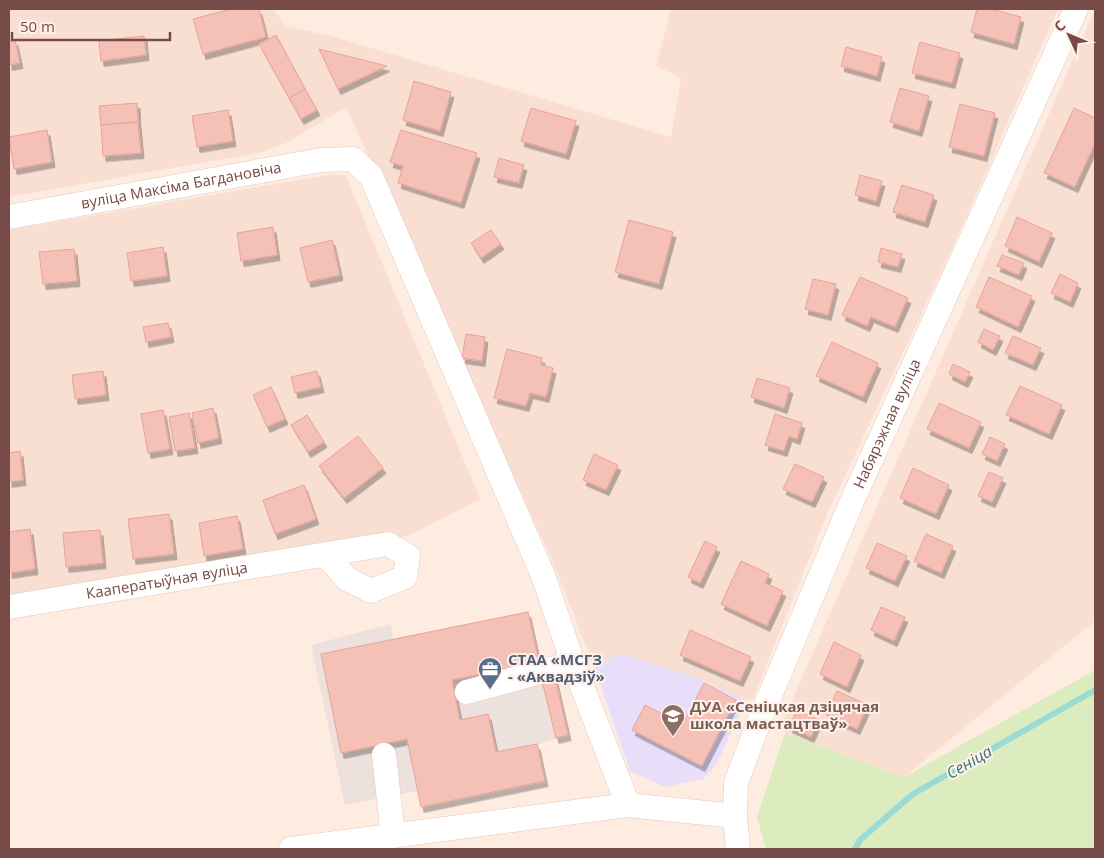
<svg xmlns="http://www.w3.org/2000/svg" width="1104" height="858" font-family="'Open Sans',sans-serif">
	<defs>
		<filter id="shadow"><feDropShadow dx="3" dy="5.5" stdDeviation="0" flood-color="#0004"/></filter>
	</defs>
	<rect width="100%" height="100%" fill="#feece1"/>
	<!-- residential -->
	<g fill="#f8dfd2">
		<path d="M 9,9 L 273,9 L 286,26 L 331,36 L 671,137 L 681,78 L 656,66 L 671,9 L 1058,9 L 950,253 L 827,514 L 753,699 L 746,700 L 692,676 L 622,654 L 593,664 L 553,562 L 468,378 L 346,107 L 286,143 L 263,152 L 9,197 Z"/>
		<path d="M 1095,9 L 1095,621 L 904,777 L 785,733 L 783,721 Z"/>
		<path d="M 333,174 L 346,176 L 480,499 L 408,536 L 376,539 L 9,600 L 9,230 Z"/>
	</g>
	<!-- industrial -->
	<path fill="#ece1dd" d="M 528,612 L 539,662 L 555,678 L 568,735 L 538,744 L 545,781 L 421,807 L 418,791 L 345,805 L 311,645 L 391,624 L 393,639 Z"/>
	<!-- education -->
	<path fill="#e9defa" d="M 622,654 L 692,676 L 746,700 L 717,763 L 703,779 L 665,787 L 630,771 L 593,664 Z"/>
	<!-- green -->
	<path fill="#dcecbf" d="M 1095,670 L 1095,849 L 766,849 L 757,817 L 785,733 L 904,777 Z"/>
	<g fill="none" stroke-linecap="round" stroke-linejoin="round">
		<!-- stream -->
		<path stroke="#9adbd6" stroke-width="6" d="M 855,849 L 860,840 L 913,794 L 1095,690"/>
	</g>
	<!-- building -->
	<g fill="#f5c1b7" stroke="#e9a296" filter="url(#shadow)">
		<path d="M 231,9 L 259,9 L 266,37 L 203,54 L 193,19 Z"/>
		<path d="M 977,9 L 991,9 L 1021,17 L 1014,44 L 971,32 Z"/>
		<path d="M 276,35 L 305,89 L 289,98 L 259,44 Z"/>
		<path d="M 144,36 L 146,55 L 101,61 L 99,41 Z"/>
		<path d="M 15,40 L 20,63 L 9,65 L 9,42 Z"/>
		<path d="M 920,42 L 960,53 L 952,83 L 912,73 Z"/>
		<path d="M 846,47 L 882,57 L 877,76 L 841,66 Z"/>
		<path d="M 319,49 L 387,66 L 338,89 Z"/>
		<path d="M 414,81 L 451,92 L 440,131 L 403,120 Z"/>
		<path d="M 900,88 L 929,96 L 919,131 L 890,122 Z"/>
		<path d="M 305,89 L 317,110 L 301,119 L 289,98 Z"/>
		<path d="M 137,103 L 138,122 L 101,125 L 99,106 Z"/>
		<path d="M 960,104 L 995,113 L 984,156 L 949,147 Z"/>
		<path d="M 531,108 L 576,121 L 566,154 L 521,141 Z"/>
		<path d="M 1074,108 L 1095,118 L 1095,143 L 1075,187 L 1044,173 Z"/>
		<path d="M 228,110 L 233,141 L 197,147 L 192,116 Z"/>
		<path d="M 138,122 L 141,153 L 103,156 L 101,125 Z"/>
		<path d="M 47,130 L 52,162 L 14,169 L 9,137 Z"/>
		<path d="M 401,130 L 477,153 L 461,203 L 398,183 L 403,166 L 390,162 Z"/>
		<path d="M 499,158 L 524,165 L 519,183 L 494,177 Z"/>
		<path d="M 860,175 L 882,181 L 876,201 L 855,195 Z"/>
		<path d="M 902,185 L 934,195 L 925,222 L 893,212 Z"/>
		<path d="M 1017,217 L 1052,233 L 1039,262 L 1005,246 Z"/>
		<path d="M 629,220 L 673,232 L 659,284 L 615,272 Z"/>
		<path d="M 273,227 L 277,255 L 241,261 L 237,233 Z"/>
		<path d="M 491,230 L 501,244 L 481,258 L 471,243 Z"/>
		<path d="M 332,240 L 340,275 L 308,282 L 300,248 Z"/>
		<path d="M 163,247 L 167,276 L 131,281 L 127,253 Z"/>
		<path d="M 881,248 L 902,254 L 898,267 L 878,262 Z"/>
		<path d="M 74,249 L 77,281 L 43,284 L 39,252 Z"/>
		<path d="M 1002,255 L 1024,263 L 1019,275 L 997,266 Z"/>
		<path d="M 1060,274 L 1078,283 L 1070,302 L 1051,293 Z"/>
		<path d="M 860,277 L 908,298 L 895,327 L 871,317 L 867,326 L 842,315 Z"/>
		<path d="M 989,277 L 1032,296 L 1018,327 L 976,307 Z"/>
		<path d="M 813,279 L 836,284 L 828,315 L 805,309 Z"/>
		<path d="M 168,323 L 171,337 L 146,342 L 143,327 Z"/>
		<path d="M 984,329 L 1000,336 L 993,350 L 978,342 Z"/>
		<path d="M 466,334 L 485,337 L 482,361 L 462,358 Z"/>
		<path d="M 1013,336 L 1041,348 L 1033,365 L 1005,353 Z"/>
		<path d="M 832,342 L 878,363 L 863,397 L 816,376 Z"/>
		<path d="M 507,349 L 542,358 L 541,365 L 553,368 L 546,397 L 530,393 L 526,406 L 494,398 Z"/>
		<path d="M 953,364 L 970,372 L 965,382 L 949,374 Z"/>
		<path d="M 103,371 L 106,395 L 75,399 L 72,375 Z"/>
		<path d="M 317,371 L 321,387 L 295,393 L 291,377 Z"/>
		<path d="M 757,378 L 790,388 L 784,408 L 751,397 Z"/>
		<path d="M 1020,386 L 1062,405 L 1049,434 L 1006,415 Z"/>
		<path d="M 271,387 L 285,419 L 267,427 L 253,395 Z"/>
		<path d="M 939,403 L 981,422 L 969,448 L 927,429 Z"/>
		<path d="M 213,408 L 219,438 L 198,443 L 192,413 Z"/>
		<path d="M 163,410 L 170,449 L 148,453 L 141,414 Z"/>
		<path d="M 189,413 L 195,448 L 175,451 L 169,417 Z"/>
		<path d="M 775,414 L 802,423 L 797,439 L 789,436 L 784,451 L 765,445 Z"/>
		<path d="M 307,415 L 324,442 L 308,452 L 291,425 Z"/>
		<path d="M 358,436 L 383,468 L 344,498 L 319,466 Z"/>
		<path d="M 990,437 L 1005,444 L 997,461 L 982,454 Z"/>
		<path d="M 20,451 L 23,480 L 9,482 L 9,453 Z"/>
		<path d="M 594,454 L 618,465 L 606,490 L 583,480 Z"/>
		<path d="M 795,464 L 824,477 L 812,502 L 783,489 Z"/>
		<path d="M 913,468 L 949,485 L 936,514 L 900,498 Z"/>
		<path d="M 989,472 L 1003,478 L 992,502 L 978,496 Z"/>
		<path d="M 304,485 L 316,519 L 275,534 L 263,500 Z"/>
		<path d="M 169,514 L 174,554 L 133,559 L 128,519 Z"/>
		<path d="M 237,516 L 243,549 L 204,556 L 199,523 Z"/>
		<path d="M 30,529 L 35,569 L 9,573 L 9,532 Z"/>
		<path d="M 100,530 L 103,563 L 66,567 L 63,533 Z"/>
		<path d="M 926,534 L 953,546 L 941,573 L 914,561 Z"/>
		<path d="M 705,541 L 717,547 L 700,583 L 688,577 Z"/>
		<path d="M 877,543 L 907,556 L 895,581 L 866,568 Z"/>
		<path d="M 741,561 L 769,574 L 765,583 L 783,591 L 767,626 L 721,604 Z"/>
		<path d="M 881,607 L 905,617 L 894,641 L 871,630 Z"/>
		<path d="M 528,612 L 539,662 L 452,680 L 460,720 L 488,714 L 496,752 L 537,744 L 545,781 L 421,807 L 407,739 L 341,753 L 321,654 Z"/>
		<path d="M 690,630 L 751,657 L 740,681 L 680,655 Z"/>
		<path d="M 834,642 L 861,655 L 847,687 L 820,674 Z"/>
		<path d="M 555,678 L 568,735 L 556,738 L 542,681 Z"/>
		<path d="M 704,683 L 736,700 L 702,766 L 632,730 L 645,705 L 683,724 Z"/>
		<path d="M 837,691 L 868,705 L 857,729 L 826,715 Z"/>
		<path d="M 797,710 L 819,720 L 811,737 L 789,727 Z"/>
	</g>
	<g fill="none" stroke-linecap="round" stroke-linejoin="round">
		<!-- minor casing -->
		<g stroke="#e5c8bf" stroke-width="25">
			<g id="minor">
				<path id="s1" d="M 9,217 L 321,160 L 353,159 L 371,176 L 544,578 L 573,663 L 628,805"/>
				<path id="s2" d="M 9,607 L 388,544 L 408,556 L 405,577 L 371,591 L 347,579 L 326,555"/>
				<path d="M 467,692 L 573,663"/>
				<path d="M 384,755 L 393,836"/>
				<path d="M 291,849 L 628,805 L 735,816"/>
				<path id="s3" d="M 738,849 L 735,816 L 736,783 L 760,719 L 853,499 L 1076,9"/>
			</g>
		</g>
		<!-- minor -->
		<use href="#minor" stroke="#fff" stroke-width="24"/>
	</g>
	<!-- icons -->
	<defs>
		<g id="office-pin" transform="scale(1.25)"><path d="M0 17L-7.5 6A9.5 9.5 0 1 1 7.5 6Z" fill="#5c6f8a" stroke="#fff1e9"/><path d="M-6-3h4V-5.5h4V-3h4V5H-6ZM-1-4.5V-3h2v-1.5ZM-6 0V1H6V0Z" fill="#fff"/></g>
		<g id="school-pin" transform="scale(1.25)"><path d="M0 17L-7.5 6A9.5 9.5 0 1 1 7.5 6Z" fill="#8d6e63" stroke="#fff1e9"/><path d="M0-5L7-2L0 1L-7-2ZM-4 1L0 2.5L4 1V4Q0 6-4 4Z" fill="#fff"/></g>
	</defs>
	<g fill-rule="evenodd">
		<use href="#office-pin" x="490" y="669"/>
		<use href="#school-pin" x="673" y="716"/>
	</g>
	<g text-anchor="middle" stroke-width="4" stroke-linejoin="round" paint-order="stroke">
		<!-- street labels -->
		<g font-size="15" fill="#774c46" stroke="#fff1e9">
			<text dy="5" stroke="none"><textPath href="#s1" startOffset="175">вуліца Максіма Багдановіча</textPath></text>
			<text dy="5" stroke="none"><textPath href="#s3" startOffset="456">Набярэжная вуліца</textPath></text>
			<text dy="5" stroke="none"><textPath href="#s2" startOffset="160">Кааператыўная вуліца</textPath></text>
		</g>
		<!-- service labels -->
		<g font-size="15" font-weight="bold" fill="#4e5e75" stroke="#fff1e9" text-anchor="start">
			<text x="508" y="665">СТАА «МСГЗ<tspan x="508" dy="17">- «Аквадзіў»</tspan></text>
		</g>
		<!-- education labels -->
		<g font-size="15" font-weight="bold" fill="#785e54" stroke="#fff1e9" text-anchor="start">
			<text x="690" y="712">ДУА «Сеніцкая дзіцячая<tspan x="690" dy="17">школа мастацтваў»</tspan></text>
		</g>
		<!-- water labels -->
		<g font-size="16" font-style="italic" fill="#367672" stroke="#fff1e9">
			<text transform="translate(969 762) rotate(-30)" y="6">Сеніца</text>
		</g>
	</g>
	<!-- border -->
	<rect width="1104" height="858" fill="none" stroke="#774c46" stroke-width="20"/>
	<!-- north arrow -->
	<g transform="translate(1069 35) rotate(314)" stroke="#fff1e9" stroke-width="4" paint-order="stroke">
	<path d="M0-4L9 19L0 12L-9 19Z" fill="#774c46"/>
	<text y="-8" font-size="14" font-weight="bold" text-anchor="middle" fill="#774c46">С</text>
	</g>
	<!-- scale -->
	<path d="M12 32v8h158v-8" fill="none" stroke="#774c46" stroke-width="2.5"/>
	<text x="20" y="32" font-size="15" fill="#774c46" stroke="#fff1e9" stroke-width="4" paint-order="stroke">50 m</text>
</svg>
